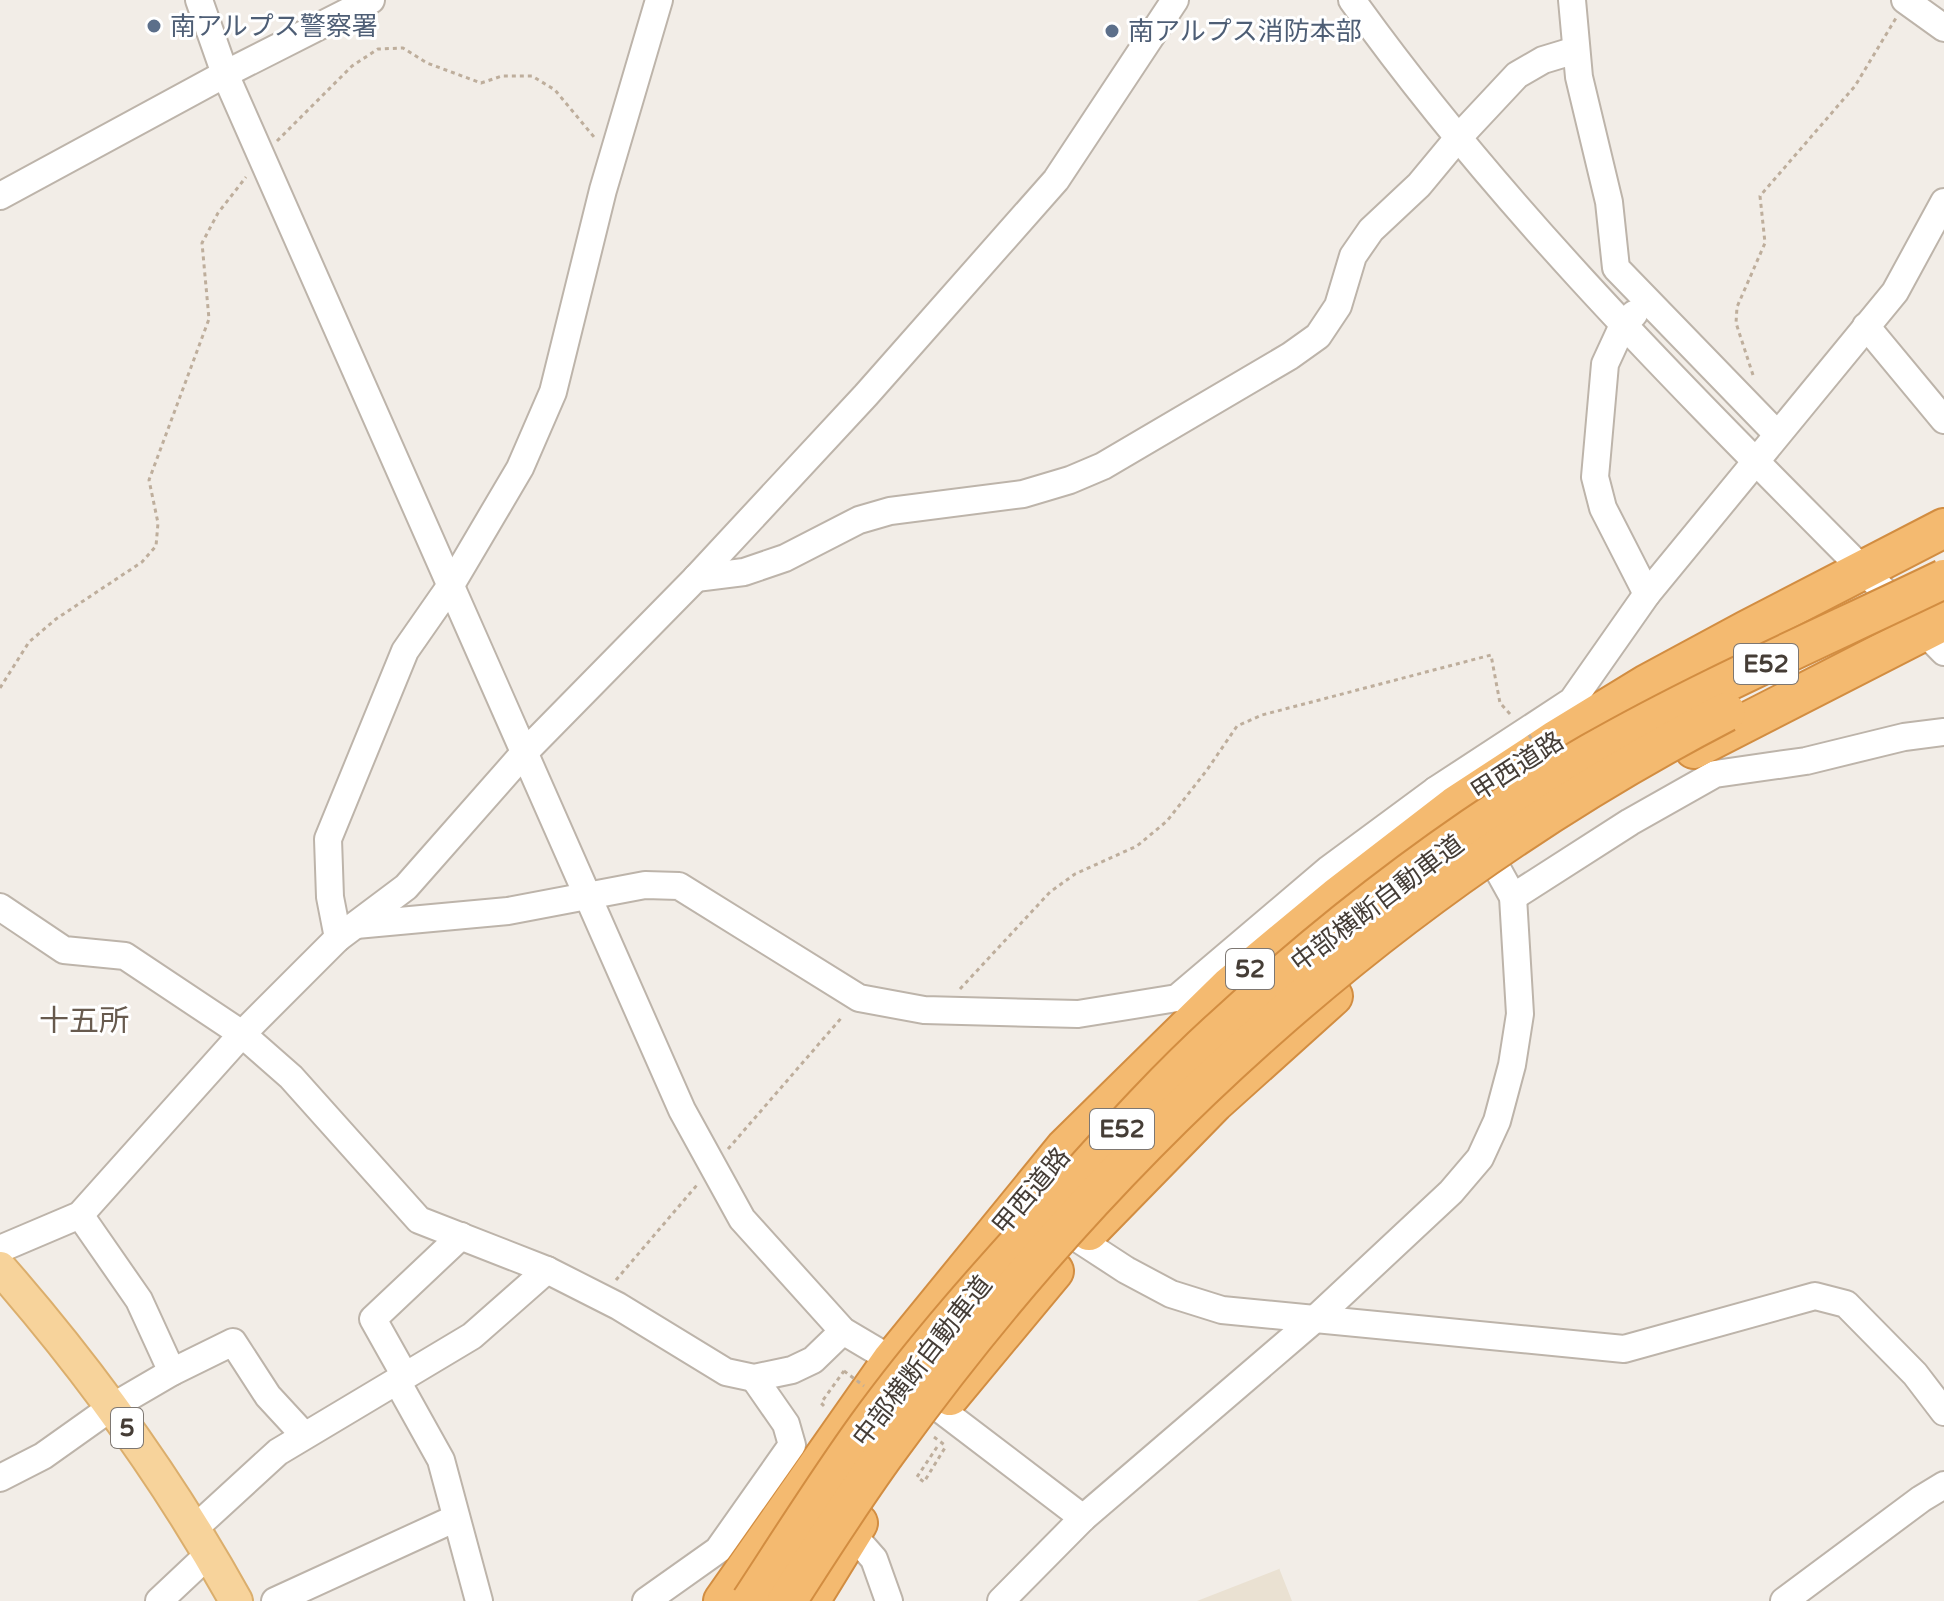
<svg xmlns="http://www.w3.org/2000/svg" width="1944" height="1601" font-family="'Varela Round','Noto Sans JP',sans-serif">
	<rect width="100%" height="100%" fill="#f2ede7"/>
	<!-- education -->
	<path fill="#eae1d2" d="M 1279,1568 L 1292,1601 L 1197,1601 L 1279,1569 Z"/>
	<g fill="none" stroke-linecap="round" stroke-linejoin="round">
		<!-- minor casing -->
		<g stroke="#bdb4aa" stroke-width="30">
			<g id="minor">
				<path d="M 199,0 L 225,74 L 682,1110 L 742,1219 L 843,1331 L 892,1360 L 940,1409 L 1083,1518"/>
				<path d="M 1352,0 C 1523,239 1739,442 1944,652"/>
				<path d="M 1572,0 L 1579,77 L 1609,202 L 1616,268 L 1777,434"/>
				<path d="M 1905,0 L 1944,28"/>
				<path d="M 0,196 L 225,74 L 371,0"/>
				<path d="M 1634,314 L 1623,325 L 1605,364 L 1595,477 L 1603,508 L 1647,594"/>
				<path d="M 1866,326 L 1944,420"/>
				<path d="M 696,578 L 744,572 L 785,558 L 859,520 L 890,511 L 1023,494 L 1070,480 L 1103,466 L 1290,356 L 1318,336 L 1338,306 L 1353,256 L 1371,230 L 1419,185 L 1458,138 L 1517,75 L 1543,60 L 1576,50"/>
				<path d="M 1436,790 L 1572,701 L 1647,594 L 1895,292 L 1944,202"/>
				<path d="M 1513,897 L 1630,822 L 1715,774 L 1806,761 L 1904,737 L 1944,732"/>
				<path d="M 0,907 L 64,950 L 125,956 L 242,1034 L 291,1077 L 419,1220 L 547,1270 L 618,1306 L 726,1372 L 754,1378 L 792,1370 L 813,1360 L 843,1331"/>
				<path d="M 356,925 L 508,911 L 645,885 L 679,886 L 859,998 L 924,1010 L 1078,1014 L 1177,998 L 1329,869 L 1436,790 L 1455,806 L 1498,870 L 1513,897 L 1520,1014 L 1512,1065 L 1497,1121 L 1480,1158 L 1451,1192 L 1315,1319 L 1083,1518 L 1001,1601"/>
				<path d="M 338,938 L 330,897 L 328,839 L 405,651 L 451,585 L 520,468 L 553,392 L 603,190 L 659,0"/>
				<path d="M 80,1215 L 139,1300 L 172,1372"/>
				<path d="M 1080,1240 L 1126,1270 L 1171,1294 L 1222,1310 L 1624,1349 L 1815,1296 L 1846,1304 L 1915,1374 L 1944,1412"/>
				<path d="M 0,1249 L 80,1215 L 242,1034 L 338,938 L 406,887 L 525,752 L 696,578 L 866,395 L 1056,180 L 1175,0"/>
				<path d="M 405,1376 L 373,1319 L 461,1236"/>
				<path d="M 397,1381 L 441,1460 L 479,1601"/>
				<path d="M 0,1478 L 43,1456 L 112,1407 L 172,1372 L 233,1342 L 268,1396 L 304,1435"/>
				<path d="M 195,1528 L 278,1452 L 472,1336 L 547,1270"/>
				<path d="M 852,1534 L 874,1559 L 889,1601"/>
				<path d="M 159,1601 L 210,1553"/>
				<path d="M 275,1601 L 456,1518"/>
				<path d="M 646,1601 L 718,1550 L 792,1445 L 786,1424 L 754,1378"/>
				<path d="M 1784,1601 L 1921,1499 L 1944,1485"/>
			</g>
		</g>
		<!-- major casing -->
		<g stroke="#dbae6c" stroke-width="36">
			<path id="major" d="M 0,1268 C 90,1371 170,1482 236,1601"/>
		</g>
		<!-- highway casing -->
		<g stroke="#d28d41" stroke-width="42">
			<g id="highway">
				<path d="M 1694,749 L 1944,621"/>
				<path d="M 1089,1231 L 1214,1103 L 1333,996"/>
				<path d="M 950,1396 L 1054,1271"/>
				<path d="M 723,1601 L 892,1360 L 1065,1148 L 1230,986 L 1337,897 L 1455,806 L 1557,739 L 1647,684 L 1747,630 L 1944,528"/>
				<path d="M 810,1601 L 858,1523"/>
			</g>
		</g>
		<!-- path -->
		<g stroke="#beae9c" stroke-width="3" stroke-dasharray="4 4" stroke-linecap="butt">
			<path d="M 277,141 L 352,66 L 378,49 L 403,48 L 427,63 L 481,83 L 502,76 L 532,76 L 555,90 L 594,137"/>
			<path d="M 1753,375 L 1736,323 L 1737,307 L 1765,243 L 1760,196 L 1855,86 L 1896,18"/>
			<path d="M 0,688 L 29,642 L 56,619 L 142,562 L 156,546 L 158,523 L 149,480 L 209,319 L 202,243 L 218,213 L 246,177"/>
			<path d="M 960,989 L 1050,892 L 1075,874 L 1137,846 L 1167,821 L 1207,770 L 1237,726 L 1262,715 L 1491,655 L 1500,703 L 1510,714"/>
			<path d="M 728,1149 L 843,1016"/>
			<path d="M 616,1280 L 697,1185"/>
			<path d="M 824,1406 L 821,1403 L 844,1371"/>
			<path d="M 937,1447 L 917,1477 L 924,1482 L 946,1446"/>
		</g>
		<!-- minor -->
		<use href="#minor" stroke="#fff" stroke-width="26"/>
		<!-- major -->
		<use href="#major" stroke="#f7d39b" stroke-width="32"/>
		<!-- highway -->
		<use href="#highway" stroke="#f4ba70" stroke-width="38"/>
		<!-- highway-bridge casing -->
		<g stroke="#d28d41" stroke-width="42" stroke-linecap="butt">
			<g id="highway-bridge">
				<path d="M 751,1601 C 789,1543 826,1484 867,1427 C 925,1347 991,1273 1058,1200 C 1112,1140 1165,1080 1225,1026 C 1337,923 1459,829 1591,753 C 1705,688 1826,636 1944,579"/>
				<path d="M 787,1601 C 821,1548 855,1494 893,1443 C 1112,1141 1394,884 1726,712"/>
			</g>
		</g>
		<!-- path-bridge -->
		<g stroke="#beae9c" stroke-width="3" stroke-dasharray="4 4" stroke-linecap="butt">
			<path d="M 1529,735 L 1540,752"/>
			<path d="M 844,1371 L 864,1386"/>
			<path d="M 934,1437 L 946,1446"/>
		</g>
		<!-- highway-bridge -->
		<use href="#highway-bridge" stroke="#f4ba70" stroke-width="38"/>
	</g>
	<!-- markers -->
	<g fill="#5c6f8a" stroke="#fff" stroke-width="3">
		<circle cx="154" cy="26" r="8"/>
		<circle cx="1112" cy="31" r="8"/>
	</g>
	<g text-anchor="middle" stroke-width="6" stroke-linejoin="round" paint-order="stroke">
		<!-- shield labels -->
		<g fill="#fff" stroke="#7d7772" stroke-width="2">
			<rect x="1734" y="644" width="64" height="40" rx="6"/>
			<rect x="1226" y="949" width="48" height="40" rx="6"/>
			<rect x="1090" y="1109" width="64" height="40" rx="6"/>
			<rect x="111" y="1408" width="32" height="40" rx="6"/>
		</g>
		<g font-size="24" font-weight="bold" fill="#453d36">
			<text x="1766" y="672">E52</text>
			<text x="1250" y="977">52</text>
			<text x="1122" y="1137">E52</text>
			<text x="127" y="1436">5</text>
		</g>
		<!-- service labels -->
		<g font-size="26" fill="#4e5e75" stroke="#fff" text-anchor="start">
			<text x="170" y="35">南アルプス警察署</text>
			<text x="1128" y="40">南アルプス消防本部</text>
		</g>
		<!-- street labels -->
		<g font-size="26" fill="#453d36" stroke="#fff">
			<text transform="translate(1517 766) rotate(-33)" y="9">甲西道路</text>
			<text transform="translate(1377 903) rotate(-37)" y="9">中部横断自動車道</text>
			<text transform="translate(1031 1191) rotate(-50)" y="9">甲西道路</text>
			<text transform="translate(922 1361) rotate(-52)" y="9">中部横断自動車道</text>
		</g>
		<!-- quarter labels -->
		<g font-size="30" fill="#675a4e" stroke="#fff">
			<text x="84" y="1031">十五所</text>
		</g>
	</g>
</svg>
